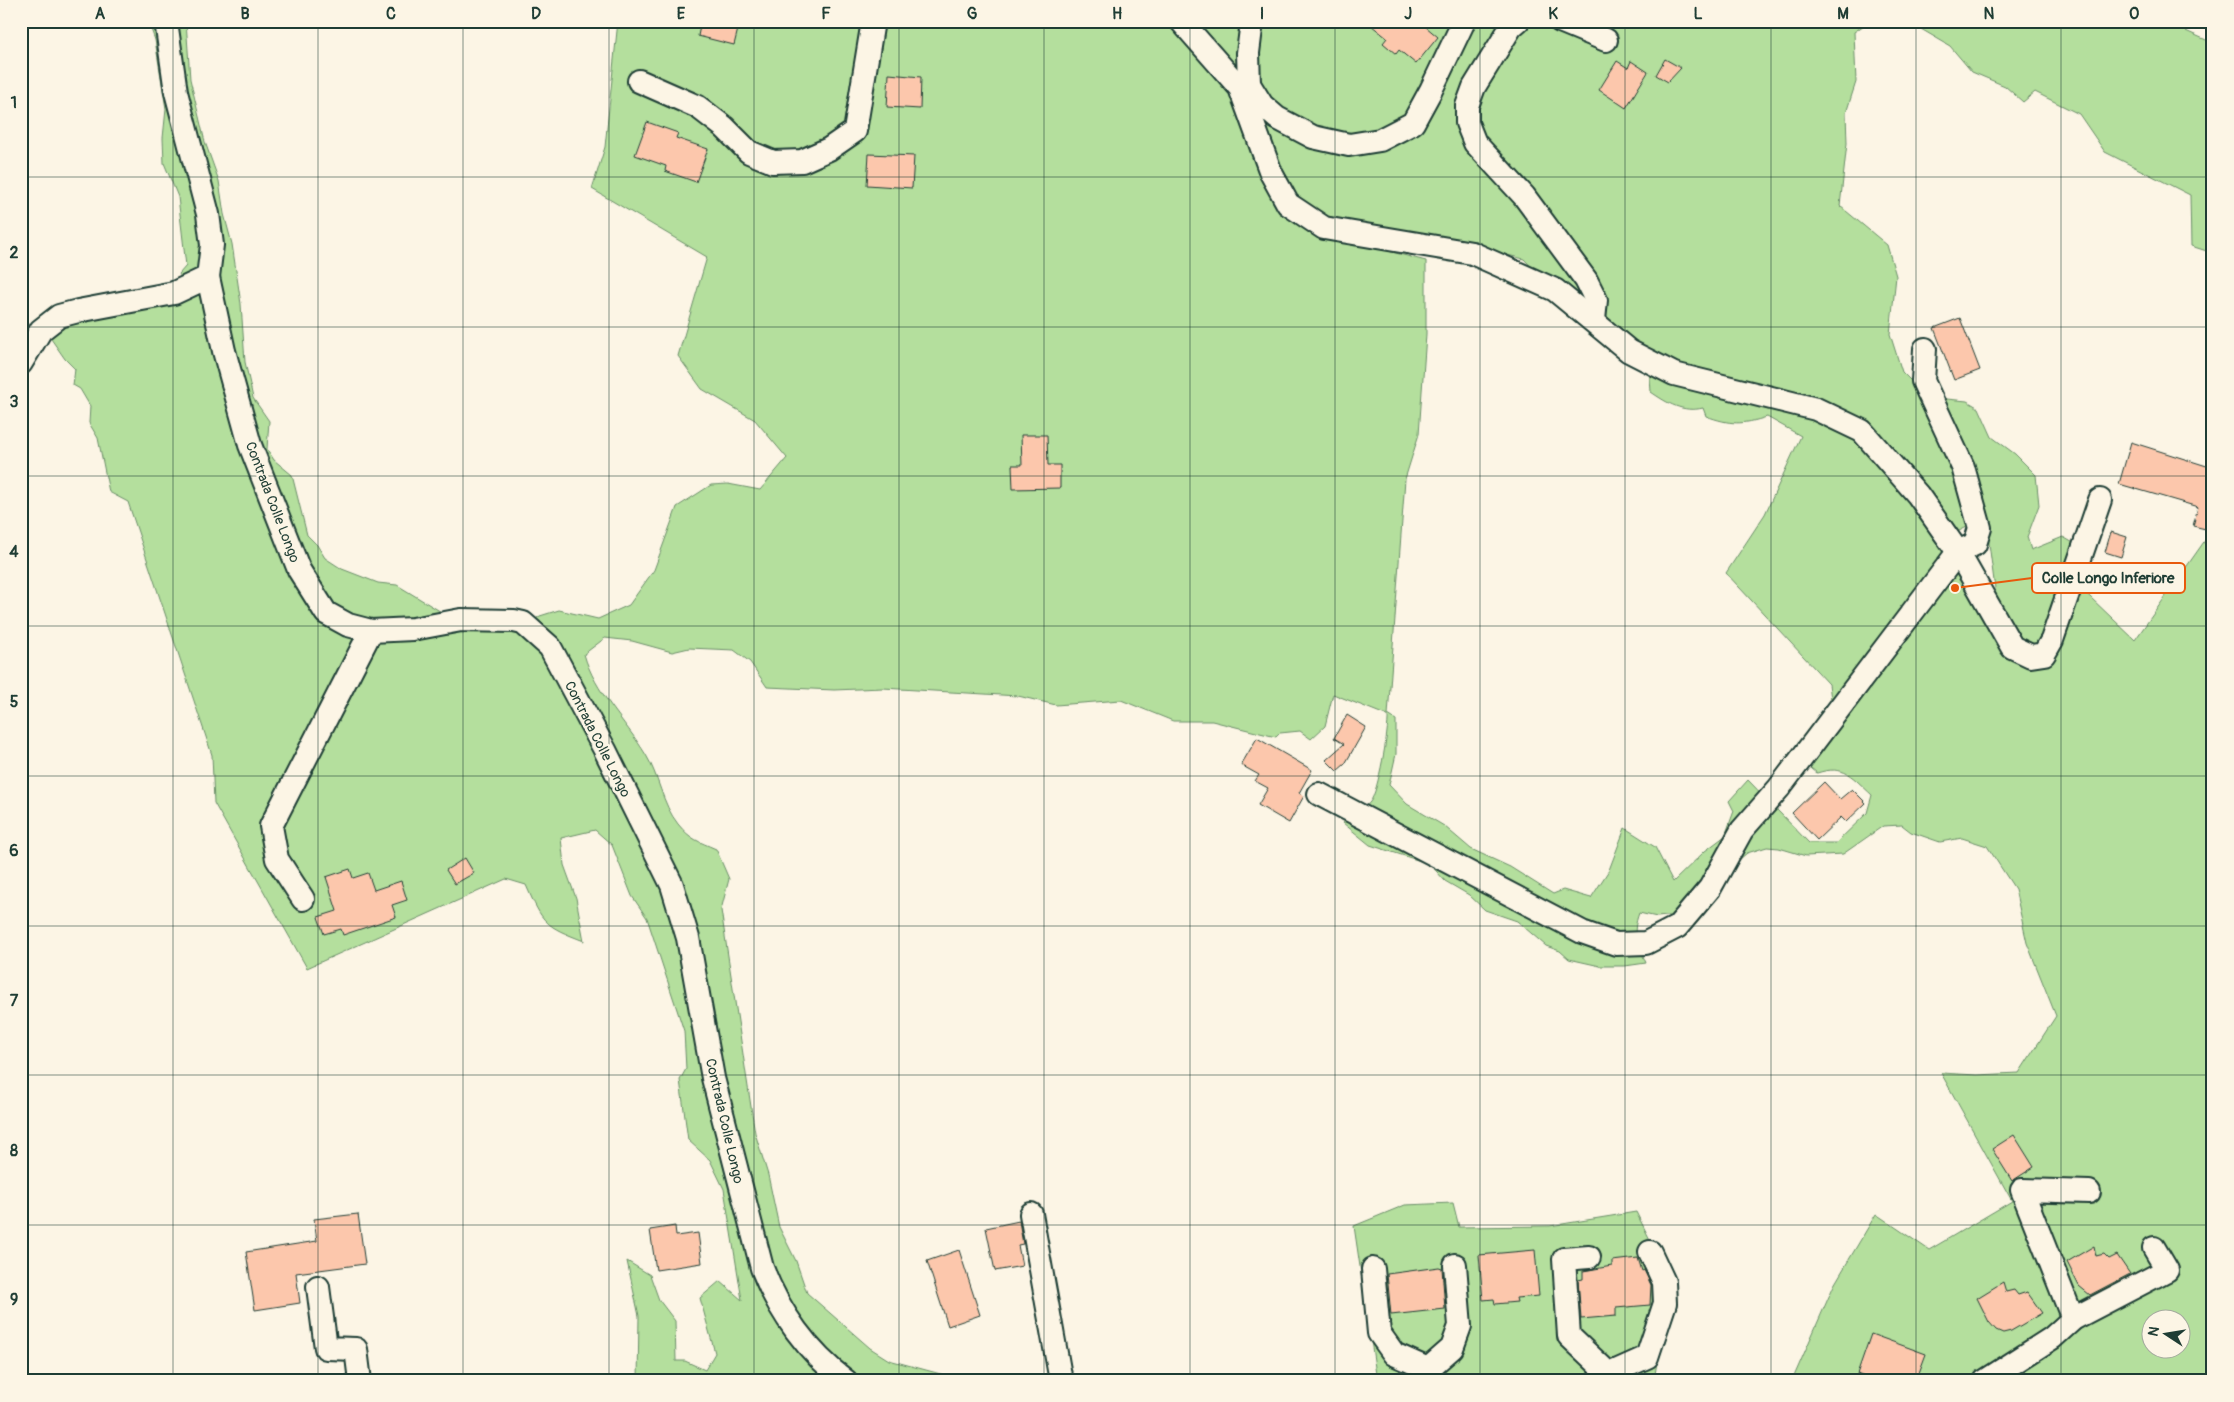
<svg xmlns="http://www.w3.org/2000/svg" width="2234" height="1402" font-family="Pangolin,sans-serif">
	<rect width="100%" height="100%" fill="#fcf5e5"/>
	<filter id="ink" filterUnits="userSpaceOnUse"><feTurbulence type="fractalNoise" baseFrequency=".02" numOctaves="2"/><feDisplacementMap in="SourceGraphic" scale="10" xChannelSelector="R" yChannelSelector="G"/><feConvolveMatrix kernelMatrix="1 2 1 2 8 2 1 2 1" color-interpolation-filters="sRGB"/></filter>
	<g filter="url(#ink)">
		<!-- green -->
		<g fill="#b4df9d" stroke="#6a8e68" fill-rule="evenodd">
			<path d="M 148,21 L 186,21 L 190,79 L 205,142 L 219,181 L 224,214 L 232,244 L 241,304 L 245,362 L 253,398 L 269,421 L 267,449 L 274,460 L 292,475 L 307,535 L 317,545 L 325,558 L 342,569 L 378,583 L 397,585 L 448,616 L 531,622 L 540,616 L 559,610 L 598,619 L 629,605 L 654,570 L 677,507 L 711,485 L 728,484 L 760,490 L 787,458 L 755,420 L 702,389 L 678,356 L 707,257 L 592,189 L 605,147 L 618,21 L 1169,21 L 1228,87 L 1312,231 L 1426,261 L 1426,334 L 1419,434 L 1405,479 L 1388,715 L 1396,720 L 1396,754 L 1389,785 L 1407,804 L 1444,826 L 1471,849 L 1510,867 L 1553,894 L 1563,890 L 1591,898 L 1609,870 L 1625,828 L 1655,847 L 1673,882 L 1705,851 L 1725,836 L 1734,811 L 1729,801 L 1748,780 L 1809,843 L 1836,843 L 1867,813 L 1872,795 C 1852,777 1845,764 1817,773 L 1806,764 L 1835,730 L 1829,684 L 1726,573 L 1765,514 L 1801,436 L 1767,417 C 1742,425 1731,425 1706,416 L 1703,408 C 1683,413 1667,403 1651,392 L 1650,377 L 1627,338 L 1606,315 L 1539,275 L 1524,259 L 1425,235 L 1345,222 L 1323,216 L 1297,196 L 1283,172 L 1230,65 L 1192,21 L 1870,21 L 1854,32 L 1856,82 L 1846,113 L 1847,143 L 1840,206 L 1887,245 L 1896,276 L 1890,334 L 1902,372 L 1921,391 L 1947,399 L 1967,401 L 1979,408 L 1992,437 L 2015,454 L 2036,475 L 2039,505 L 2027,537 L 2031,550 L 2063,537 L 2077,545 L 2068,576 L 2135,640 L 2213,529 L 2213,1381 L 1792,1381 L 1834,1285 L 1876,1214 L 1929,1250 L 2012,1201 L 1941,1073 L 1977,1075 L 2019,1073 L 2056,1016 L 2027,943 L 2015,889 L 1987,846 L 1962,838 L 1940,842 L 1911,832 L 1902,825 L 1883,826 L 1843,854 L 1806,856 L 1779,848 L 1767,847 L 1747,853 L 1740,859 L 1719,862 L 1677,915 L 1657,917 L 1639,913 C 1631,935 1637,941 1646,963 L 1625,966 L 1600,966 L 1569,959 L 1560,951 L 1546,946 L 1517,921 L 1485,910 L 1469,895 L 1445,881 L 1430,864 L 1370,845 L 1343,823 C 1351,817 1364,810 1370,802 C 1378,793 1389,730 1388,716 L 1333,694 L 1325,726 L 1311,739 L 1300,731 L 1280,733 L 1276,737 L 1212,721 L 1173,721 L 1121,700 L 1056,705 L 1018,696 L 883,688 L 834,690 L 767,687 L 750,662 L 734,650 L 689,648 L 672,652 L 632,641 L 605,638 L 584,654 C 595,693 625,720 646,755 C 659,776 662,804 678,824 C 691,840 698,841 716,849 L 729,879 L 721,910 L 755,1133 L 768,1175 L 779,1227 L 796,1261 L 807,1293 L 870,1348 L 889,1360 L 948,1376 L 946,1381 L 638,1381 L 639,1316 L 627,1261 L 650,1275 L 659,1300 L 675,1321 L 676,1361 L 685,1361 L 705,1370 L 715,1353 L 700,1298 L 720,1281 L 742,1300 L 724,1189 L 710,1160 L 688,1140 L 680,1080 L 686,1069 L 684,1031 L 647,918 L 632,896 L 612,845 L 595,830 L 561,838 L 564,865 L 576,898 L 584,941 C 545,926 543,924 526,885 L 506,879 L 307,968 L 214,803 L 212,755 L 128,502 L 109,492 L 98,438 L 89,423 L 90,406 L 80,389 L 73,385 L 75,369 L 65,359 L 49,336 L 59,323 L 191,293 L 179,274 L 186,266 L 178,197 L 164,163 L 163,138 L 166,109 L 155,40 ZM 1971,525 L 1988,536 L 1998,611 L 2029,651 L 2005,646 L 1956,573 L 1955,533 ZM 2152,1320 L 2182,1320 L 2182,1350 L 2152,1350 Z"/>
			<path d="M 1899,21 L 2163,21 L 2213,43 L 2213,253 L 2191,246 L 2190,195 L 2105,152 L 2079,114 L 2035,92 L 2023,102 L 2005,86 L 1972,72 L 1950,46 L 1921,29 Z"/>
			<path d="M 1453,1203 L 1459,1227 L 1550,1226 L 1636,1212 L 1670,1279 L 1654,1381 L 1377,1381 L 1354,1226 L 1405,1205 Z"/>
		</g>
		<!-- building -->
		<g fill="#fcc7ac" stroke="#1f3d34">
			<path d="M 701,21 L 740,21 L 734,45 L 698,36 Z"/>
			<path d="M 1366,21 L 1419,21 L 1438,37 L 1416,64 L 1399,50 L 1396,54 L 1383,43 L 1387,38 Z"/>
			<path d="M 1665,59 L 1681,68 L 1668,82 L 1656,75 Z"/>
			<path d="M 1617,61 L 1628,68 L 1631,61 L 1648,72 L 1626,108 L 1599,90 Z"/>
			<path d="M 889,74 L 921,77 L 920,109 L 887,107 Z"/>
			<path d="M 647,122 L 678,133 L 676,138 L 708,149 L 696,182 L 665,171 L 666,166 L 635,155 Z"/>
			<path d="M 869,154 L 914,156 L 912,188 L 867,185 Z"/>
			<path d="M 1960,318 L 1980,370 L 1954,380 L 1934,328 Z"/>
			<path d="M 1021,435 L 1047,435 L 1048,465 L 1060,465 L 1060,488 L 1013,489 L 1012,465 L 1022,465 Z"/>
			<path d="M 2131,442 L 2213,468 L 2213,522 L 2210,530 L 2193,526 L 2198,507 L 2119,484 Z"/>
			<path d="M 2111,532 L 2127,537 L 2121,557 L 2105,552 Z"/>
			<path d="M 1347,715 L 1366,727 L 1345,764 L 1337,771 L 1326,760 L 1344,744 L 1334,738 Z"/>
			<path d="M 1257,738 L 1312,770 L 1299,793 L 1304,796 L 1289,823 L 1258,805 L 1268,788 L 1255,781 L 1259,775 L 1241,765 Z"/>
			<path d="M 1824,782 L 1840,799 L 1852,789 L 1866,803 L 1846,822 L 1841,817 L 1817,840 L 1792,813 Z"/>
			<path d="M 465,858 L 474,873 L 455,884 L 446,870 Z"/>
			<path d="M 350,869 L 353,878 L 368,873 L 374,890 L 401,881 L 407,900 L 392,905 L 396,917 L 343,935 L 341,929 L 324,934 L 318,917 L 337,911 L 326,877 Z"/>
			<path d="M 2014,1135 L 2034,1167 L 2012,1181 L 1992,1149 Z"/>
			<path d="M 358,1214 L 365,1264 L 296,1273 L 300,1303 L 255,1310 L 246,1252 L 317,1241 L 314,1219 Z"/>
			<path d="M 1019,1221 L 1023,1244 L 1018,1245 L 1022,1266 L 995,1271 L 986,1228 Z"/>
			<path d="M 675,1226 L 676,1236 L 698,1233 L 702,1263 L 656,1270 L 650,1230 Z"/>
			<path d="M 2094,1246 L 2096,1256 L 2104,1254 L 2109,1259 L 2117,1255 L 2130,1274 L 2090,1295 L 2079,1286 L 2067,1262 Z"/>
			<path d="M 959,1250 L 980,1315 L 948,1326 L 927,1261 Z"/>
			<path d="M 1535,1250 L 1539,1296 L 1516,1298 L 1517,1302 L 1495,1304 L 1494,1299 L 1483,1300 L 1479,1255 Z"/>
			<path d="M 1638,1258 L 1642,1271 L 1644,1270 L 1651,1285 L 1650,1305 L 1616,1308 L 1616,1316 L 1581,1319 L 1578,1280 L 1583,1279 L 1583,1271 L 1612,1266 L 1612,1261 Z"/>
			<path d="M 1439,1267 L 1442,1268 L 1445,1309 L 1391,1315 L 1387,1274 Z"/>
			<path d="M 2003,1282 L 2006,1292 L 2014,1290 L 2018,1295 L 2027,1292 L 2042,1313 L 2011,1331 L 2003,1333 L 1996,1330 L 1989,1322 L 1977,1298 Z"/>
			<path d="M 1871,1334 L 1926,1354 L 1916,1381 L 1875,1381 L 1857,1374 Z"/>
		</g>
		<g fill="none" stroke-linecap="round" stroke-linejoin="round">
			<!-- minor casing -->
			<g stroke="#1f3d34" stroke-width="26">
				<g id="minor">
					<path d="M 1181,21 L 1240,88 L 1271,173 L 1288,204 L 1324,228 L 1472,253 L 1555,290 L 1629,351 L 1674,374 L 1816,409 L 1862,431 L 1918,495 L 1958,552 L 2012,647 L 2031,656 L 2044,654 L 2052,640 L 2100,500"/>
					<path d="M 1518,21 L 1511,27 L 1474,87 L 1467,106 L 1467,123 L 1475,143 L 1524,196 L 1586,280 L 1596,300 L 1594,320"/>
					<path d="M 1560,21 L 1606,40"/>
					<path d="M 639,81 L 698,107 L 724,127 L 749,152 L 773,162 L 802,161 L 829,149 L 855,131 L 873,21"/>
					<path d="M 1248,84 L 1249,84 L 1262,105 L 1277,118 L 1313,137 L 1349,145 L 1380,140 L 1413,123 L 1431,90 L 1464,21"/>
					<path d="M 1249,84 L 1248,53 L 1252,21"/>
					<path d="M 208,277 L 224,351 L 250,445 L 299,570 L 326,613 L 348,625 L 371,631 L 413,629 L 461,620 L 514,621 L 523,623 L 550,647 L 605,750 L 672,885 L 688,938 L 713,1078 L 762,1268 C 779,1312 808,1353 846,1381"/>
					<path d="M 21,363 L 41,330 L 59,316 L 78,311 L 174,293 L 208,277 L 212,245 L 208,214 L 176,92 L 166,21"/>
					<path d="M 1319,794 L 1582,932 L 1616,944 L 1646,943 L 1677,927 L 1710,888 L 1742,830 L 1779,788 L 1958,552 L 1975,544 L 1980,528 L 1963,467 L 1923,381 L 1925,349"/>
					<path d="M 303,899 L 277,859 L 271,826 L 371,631"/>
					<path d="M 1031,1214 L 1061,1381"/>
					<path d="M 1589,1257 L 1564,1259 L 1569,1336 L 1609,1374 L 1610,1381"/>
					<path d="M 1373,1269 L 1379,1333 L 1394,1354 L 1428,1369"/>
					<path d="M 318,1287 L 326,1348 L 356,1349 L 360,1381"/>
					<path d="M 2073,1319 L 2022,1190 L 2089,1192"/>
					<path d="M 1609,1374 L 1647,1357 L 1665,1303 L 1664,1282 L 1650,1252"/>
					<path d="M 1428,1381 L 1428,1369 L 1452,1348 L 1460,1326 L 1455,1265"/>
					<path d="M 1985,1381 L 2052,1338 L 2073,1319 L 2167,1270 L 2154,1248"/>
				</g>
			</g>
			<!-- minor -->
			<use href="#minor" stroke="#fcf5e5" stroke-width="22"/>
		</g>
	</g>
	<!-- grid -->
	<path fill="none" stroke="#1f3d34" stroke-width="1" stroke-opacity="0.55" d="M 173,21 L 173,1381M 318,21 L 318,1381M 463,21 L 463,1381M 609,21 L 609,1381M 754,21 L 754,1381M 899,21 L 899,1381M 1044,21 L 1044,1381M 1190,21 L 1190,1381M 1335,21 L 1335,1381M 1480,21 L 1480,1381M 1625,21 L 1625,1381M 1771,21 L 1771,1381M 1916,21 L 1916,1381M 2061,21 L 2061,1381M 21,177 L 2213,177M 21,327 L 2213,327M 21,476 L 2213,476M 21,626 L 2213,626M 21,776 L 2213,776M 21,926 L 2213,926M 21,1075 L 2213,1075M 21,1225 L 2213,1225"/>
	<g text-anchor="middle" stroke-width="5" stroke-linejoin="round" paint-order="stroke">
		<!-- street labels -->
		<g font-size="14" fill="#1f3d34" stroke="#fcf5e5">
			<text transform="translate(273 502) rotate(69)" y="5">Contrada Colle Longo</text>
			<text transform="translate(598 739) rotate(63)" y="5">Contrada Colle Longo</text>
			<text transform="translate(725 1121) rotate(77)" y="5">Contrada Colle Longo</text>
		</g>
	</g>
	<!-- callouts -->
	<path fill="none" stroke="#e8590c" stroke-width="2" d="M1955 588L2032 578"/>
	<circle fill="#e8590c" stroke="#fcf5e5" stroke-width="2" cx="1955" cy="588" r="5"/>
	<rect fill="#fcf5e5" stroke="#e8590c" stroke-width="2" x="2032" y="563" width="153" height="30" rx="5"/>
	<g font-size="15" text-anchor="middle" font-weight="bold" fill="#1f3d34">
		<text x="2108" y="583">Colle Longo Inferiore</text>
	</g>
	<!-- margin -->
	<rect width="2234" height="1402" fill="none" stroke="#fcf5e5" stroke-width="55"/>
	<!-- north arrow -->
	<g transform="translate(2166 1334) rotate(282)"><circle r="24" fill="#fcf5e5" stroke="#a4ab9e"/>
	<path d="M0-4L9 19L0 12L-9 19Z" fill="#1f3d34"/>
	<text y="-8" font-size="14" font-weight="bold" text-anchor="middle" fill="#1f3d34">N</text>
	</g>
	<rect x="28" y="28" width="2178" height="1346" fill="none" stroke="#1f3d34" stroke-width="2"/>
	<g font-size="16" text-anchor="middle" font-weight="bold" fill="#1f3d34">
		<text x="100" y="19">A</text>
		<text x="245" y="19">B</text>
		<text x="391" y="19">C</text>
		<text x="536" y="19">D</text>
		<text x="681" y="19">E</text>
		<text x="826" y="19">F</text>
		<text x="972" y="19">G</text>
		<text x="1117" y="19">H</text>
		<text x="1262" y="19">I</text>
		<text x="1408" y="19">J</text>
		<text x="1553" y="19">K</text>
		<text x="1698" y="19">L</text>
		<text x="1843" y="19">M</text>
		<text x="1989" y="19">N</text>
		<text x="2134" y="19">O</text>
		<text x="14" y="108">1</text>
		<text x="14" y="258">2</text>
		<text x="14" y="407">3</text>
		<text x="14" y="557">4</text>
		<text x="14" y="707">5</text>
		<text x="14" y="856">6</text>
		<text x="14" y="1006">7</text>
		<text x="14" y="1156">8</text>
		<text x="14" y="1305">9</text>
	</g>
</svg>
